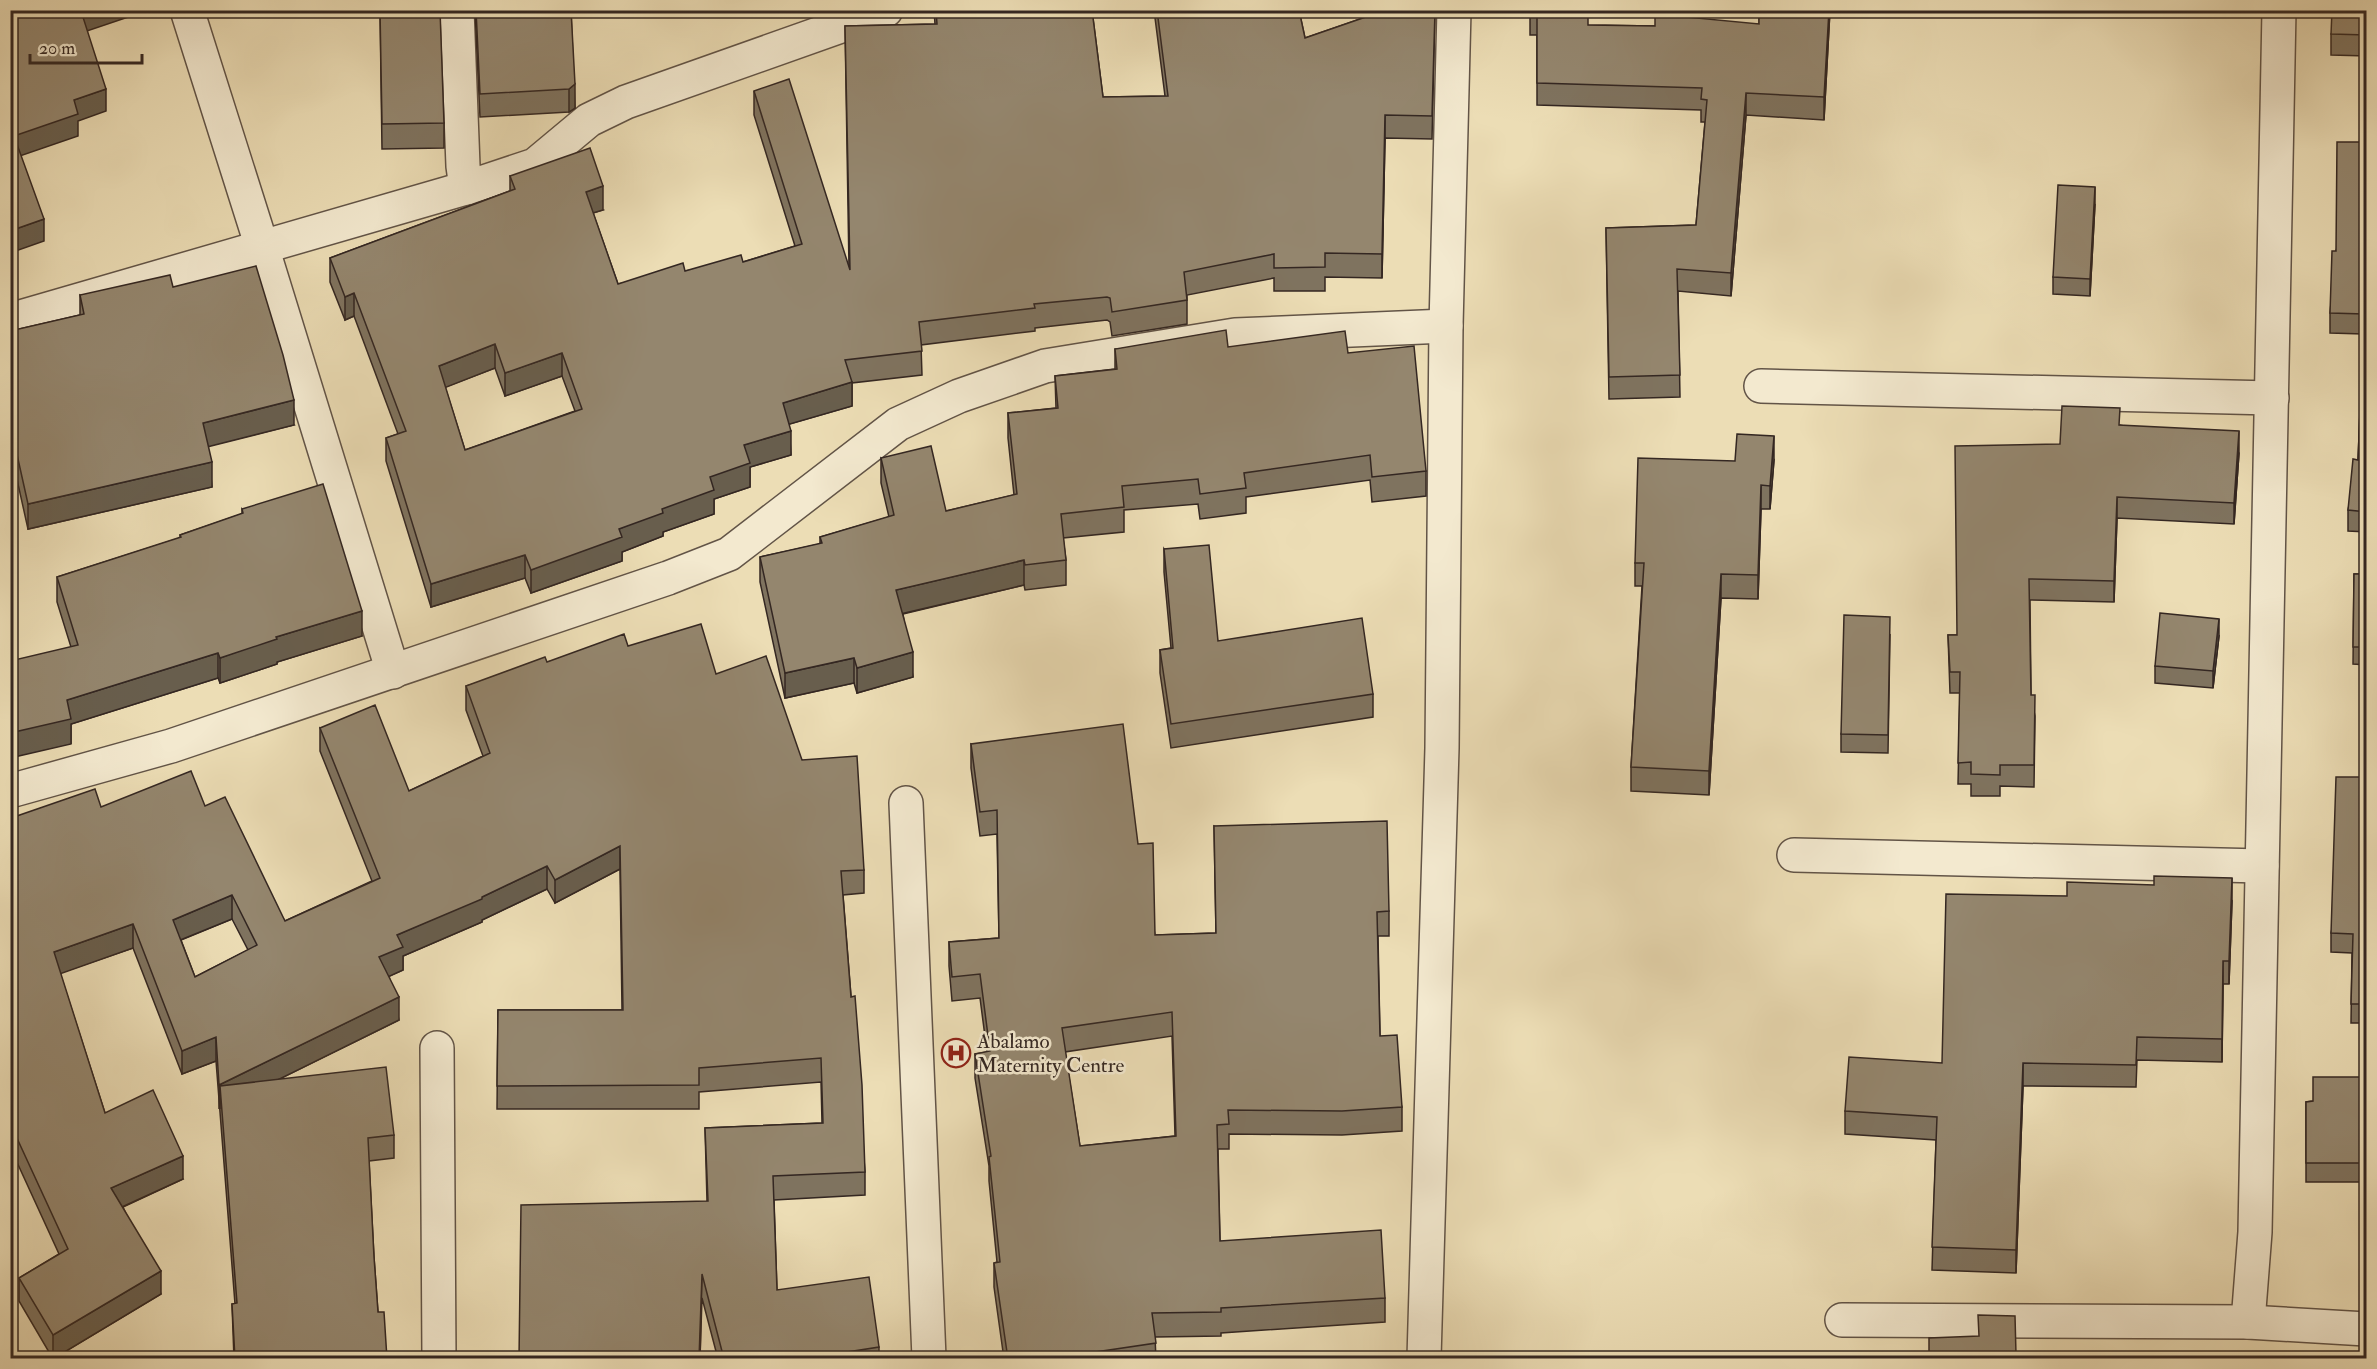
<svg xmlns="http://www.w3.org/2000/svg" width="2377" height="1369" font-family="'IM FELL Double Pica',serif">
	<rect width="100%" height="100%" fill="#ecddb5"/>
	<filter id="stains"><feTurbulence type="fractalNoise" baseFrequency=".00333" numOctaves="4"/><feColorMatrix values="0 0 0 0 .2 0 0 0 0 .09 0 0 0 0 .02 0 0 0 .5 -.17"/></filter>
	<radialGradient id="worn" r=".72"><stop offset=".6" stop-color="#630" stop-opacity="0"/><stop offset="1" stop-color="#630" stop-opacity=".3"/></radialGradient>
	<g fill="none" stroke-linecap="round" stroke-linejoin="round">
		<!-- street casing -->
		<g stroke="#625447" stroke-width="36">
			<g id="street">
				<path d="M 187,10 L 262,247 L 393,672"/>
				<path d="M 457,10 L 463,166 L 466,188"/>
				<path d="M 10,320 L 466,188 L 535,165 L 589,120 L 626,102 L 886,10"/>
				<path d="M 1761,386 L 2272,398"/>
				<path d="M 10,791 L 171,746 L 668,578 L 729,554 L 898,424 L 959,396 L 1045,366 L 1235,335 L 1446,326"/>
				<path d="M 906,803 L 929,1358"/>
				<path d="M 1794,855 L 2262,866"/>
				<path d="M 437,1048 L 439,1358"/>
				<path d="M 1842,1320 L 2248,1322 L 2366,1329"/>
				<path d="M 2248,1322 L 2255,1232 L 2279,10"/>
				<path d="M 1424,1358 L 1442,748 L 1446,326 L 1454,10"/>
			</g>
		</g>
		<!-- street -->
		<use href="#street" stroke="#f3e9cf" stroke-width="33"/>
	</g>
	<!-- wall -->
	<g fill="#7f735f" stroke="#342722" stroke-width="1.5" fill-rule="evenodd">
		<path d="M 380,10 L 444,123 L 444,148 L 382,149 Z"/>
		<path d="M 475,10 L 590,10 L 571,11 L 575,108 L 569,112 L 480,117 Z"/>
		<path d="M 934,10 L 1092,10 L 1103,97 L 1165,96 L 1154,10 L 1299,10 L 1305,38 L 1386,10 L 1435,10 L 1432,139 L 1385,138 L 1382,278 L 1325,277 L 1325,291 L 1274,291 L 1274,278 L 1187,295 L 1187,324 L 1112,336 L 1110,322 L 1107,320 L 1035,328 L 1035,331 L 921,345 L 922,375 L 852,383 L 852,406 L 789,424 L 791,455 L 750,467 L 750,487 L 714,499 L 714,514 L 663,532 L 663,536 L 622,552 L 622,561 L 531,593 L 525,578 L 431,607 L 386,461 L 386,438 L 398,434 L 354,316 L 345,320 L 330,282 L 330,258 L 510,191 L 510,176 L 603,210 L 593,213 L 618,284 L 685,271 L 743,262 L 795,246 L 754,115 L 754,91 L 849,268 L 845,26 L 935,24 ZM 495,368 L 505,396 L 562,376 L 575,411 L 465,450 L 445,387 Z"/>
		<path d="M 1530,10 L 1588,25 L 1655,26 L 1759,24 L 1759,10 L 1830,10 L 1824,120 L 1746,115 L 1731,296 L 1678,291 L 1680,397 L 1609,399 L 1606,228 L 1696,225 L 1705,122 L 1701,122 L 1701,110 L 1537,105 L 1537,35 L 1530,35 Z"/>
		<path d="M 2367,10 L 2367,56 L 2331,55 L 2331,34 Z"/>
		<path d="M 2367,142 L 2367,532 L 2348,531 L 2348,510 L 2358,460 L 2363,334 L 2330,333 L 2330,313 L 2336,251 Z"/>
		<path d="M 2095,204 L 2090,296 L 2053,294 L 2053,277 Z"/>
		<path d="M 80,295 L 294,425 L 208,446 L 212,487 L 28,529 L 10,448 L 10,331 L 80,315 Z"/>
		<path d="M 1228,347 L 1348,353 L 1426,471 L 1426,496 L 1372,502 L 1370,480 L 1246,497 L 1246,513 L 1200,519 L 1198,504 L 1124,510 L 1124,532 L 1063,538 L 1066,560 L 1066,585 L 1025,590 L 1024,585 L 903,614 L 913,677 L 857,693 L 854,683 L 785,698 L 760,582 L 760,557 L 820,544 L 820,537 L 889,517 L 881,483 L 881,458 L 946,511 L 1014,495 L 1008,438 L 1008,413 L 1056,408 L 1055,376 L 1115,369 L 1115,349 Z"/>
		<path d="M 2120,425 L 2239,453 L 2234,524 L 2117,518 L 2114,602 L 2030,600 L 2031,695 L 2035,716 L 2034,787 L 2000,786 L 2000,796 L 1971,796 L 1971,784 L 1958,784 L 1960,693 L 1950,693 L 1948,635 L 1957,635 L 2060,444 Z"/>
		<path d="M 1774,460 L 1770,509 L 1761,509 L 1758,599 L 1721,598 L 1709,795 L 1631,791 L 1631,767 L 1642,586 L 1635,586 L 1635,563 Z"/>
		<path d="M 242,509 L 362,636 L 277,662 L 277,664 L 220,683 L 218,678 L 71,724 L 71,744 L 71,647 L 57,602 L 57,577 L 180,538 L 180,535 L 242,514 Z"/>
		<path d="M 1164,549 L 1218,641 L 1373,694 L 1373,717 L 1171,748 L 1160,673 L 1160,650 L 1171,648 L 1164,572 Z"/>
		<path d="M 2354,574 L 2367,574 L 2367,665 L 2353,664 Z"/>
		<path d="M 1890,634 L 1888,753 L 1841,752 L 1841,734 Z"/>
		<path d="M 2219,636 L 2213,688 L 2155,683 L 2155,666 Z"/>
		<path d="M 628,646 L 716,674 L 802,760 L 864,870 L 864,893 L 843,895 L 865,1172 L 865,1195 L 774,1200 L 777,1290 L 879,1347 L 879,1359 L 718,1359 L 702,1298 L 700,1359 L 519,1359 L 707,1201 L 705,1128 L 822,1123 L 821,1082 L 699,1092 L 699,1109 L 497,1109 L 498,1010 L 622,1010 L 620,869 L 555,903 L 547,889 L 482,920 L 482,922 L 403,956 L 403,970 L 389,976 L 399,1020 L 279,1079 L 394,1135 L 394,1158 L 369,1161 L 374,1257 L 378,1312 L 387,1359 L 234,1359 L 232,1304 L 235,1304 L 216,1061 L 182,1074 L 133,948 L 60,973 L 105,1113 L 183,1179 L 123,1207 L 161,1294 L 53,1359 L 19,1301 L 19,1278 L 59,1254 L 10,1147 L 10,816 L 11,818 L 101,807 L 205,806 L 285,921 L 372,881 L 320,751 L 320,728 L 409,791 L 483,756 L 466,710 L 466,686 L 547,662 ZM 232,919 L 248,950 L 195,977 L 181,940 Z"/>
		<path d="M 971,744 L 1138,844 L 1155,935 L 1216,933 L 1214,826 L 1389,911 L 1389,936 L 1378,936 L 1380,1036 L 1402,1107 L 1402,1131 L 1342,1135 L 1229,1134 L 1229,1149 L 1218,1149 L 1220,1241 L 1385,1298 L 1385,1322 L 1221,1333 L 1221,1336 L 1155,1337 L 1156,1359 L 1004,1359 L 994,1287 L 994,1263 L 997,1262 L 989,1181 L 989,1166 L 975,1078 L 975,1054 L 987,1052 L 980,998 L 952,1001 L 949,966 L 949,942 L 999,938 L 997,834 L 980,836 L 971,768 ZM 1172,1036 L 1175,1136 L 1080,1146 L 1065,1052 Z"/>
		<path d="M 2367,777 L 2367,1023 L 2351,1023 L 2352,953 L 2331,952 L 2331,933 Z"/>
		<path d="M 2232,901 L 2229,984 L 2223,984 L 2222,1062 L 2137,1060 L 2136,1087 L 2023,1086 L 2016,1273 L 1932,1270 L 1936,1140 L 1845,1134 L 1845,1111 L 1942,1063 Z"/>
		<path d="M 2367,1077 L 2367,1182 L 2306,1182 L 2306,1102 L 2313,1101 Z"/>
	</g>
	<!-- shaded-wall -->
	<g fill="#685e4d" stroke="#342722" stroke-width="1.5">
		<path d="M 83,10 L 149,10 L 81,33 L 81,11 Z"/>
		<path d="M 1829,10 L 1830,10 L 1824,120 L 1824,97 Z"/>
		<path d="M 575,84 L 575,108 L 569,112 L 569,89 Z"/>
		<path d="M 106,89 L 106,111 L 78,121 L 78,136 L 14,158 L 14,136 L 74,100 Z"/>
		<path d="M 1746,93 L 1746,115 L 1731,296 L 1731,273 Z"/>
		<path d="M 1385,115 L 1385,138 L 1382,278 L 1382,254 Z"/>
		<path d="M 603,186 L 603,210 L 586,215 L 586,192 Z"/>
		<path d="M 2095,187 L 2095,204 L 2090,296 L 2090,279 Z"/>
		<path d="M 44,219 L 44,241 L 10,253 L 10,231 Z"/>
		<path d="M 354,293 L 354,316 L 345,320 L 345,297 Z"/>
		<path d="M 495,344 L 495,368 L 439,390 L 439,366 Z"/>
		<path d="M 562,353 L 562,376 L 505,396 L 505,373 Z"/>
		<path d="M 852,382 L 852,406 L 783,426 L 783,403 Z"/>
		<path d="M 294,400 L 294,425 L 203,448 L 203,423 Z"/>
		<path d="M 791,431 L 791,455 L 750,467 L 750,487 L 714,499 L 714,514 L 663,532 L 663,536 L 622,552 L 622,561 L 531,593 L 531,570 L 662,509 L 744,445 Z"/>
		<path d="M 2239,431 L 2239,453 L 2234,524 L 2234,503 Z"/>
		<path d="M 1774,436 L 1774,460 L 1770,509 L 1770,486 Z"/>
		<path d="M 212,462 L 212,487 L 28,529 L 28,504 Z"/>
		<path d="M 1761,485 L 1761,509 L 1758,599 L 1758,575 Z"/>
		<path d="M 2117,497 L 2117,518 L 2114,602 L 2114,581 Z"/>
		<path d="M 525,555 L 525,578 L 431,607 L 431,584 Z"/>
		<path d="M 1024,560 L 1024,585 L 896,615 L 896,590 Z"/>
		<path d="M 1721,574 L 1721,598 L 1709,795 L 1709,771 Z"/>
		<path d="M 362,611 L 362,636 L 277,662 L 277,664 L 220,683 L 220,658 L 276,637 Z"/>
		<path d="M 2219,619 L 2219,636 L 2213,688 L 2213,671 Z"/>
		<path d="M 913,652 L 913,677 L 857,693 L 857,668 Z"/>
		<path d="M 218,653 L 218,678 L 71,724 L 71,744 L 10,758 L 10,733 L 67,700 Z"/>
		<path d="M 854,658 L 854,683 L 785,698 L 785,673 Z"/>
		<path d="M 620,846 L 620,869 L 555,903 L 555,880 Z"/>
		<path d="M 547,866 L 547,889 L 482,920 L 482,922 L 403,956 L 403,970 L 379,981 L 379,957 L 397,935 L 482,897 Z"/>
		<path d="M 2232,878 L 2232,901 L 2229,984 L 2229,961 Z"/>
		<path d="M 232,895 L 232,919 L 173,943 L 173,920 Z"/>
		<path d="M 133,924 L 133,948 L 54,976 L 54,952 Z"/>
		<path d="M 2223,961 L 2223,984 L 2222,1062 L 2222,1039 Z"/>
		<path d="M 399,997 L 399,1020 L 221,1108 L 220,1086 L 219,1109 L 219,1085 Z"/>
		<path d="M 216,1037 L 216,1061 L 182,1074 L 182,1051 Z"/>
		<path d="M 2023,1063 L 2023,1086 L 2016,1273 L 2016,1250 Z"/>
		<path d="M 183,1156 L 183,1179 L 111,1212 L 111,1188 Z"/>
		<path d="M 161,1271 L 161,1294 L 53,1359 L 53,1335 Z"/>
		<path d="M 702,1274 L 700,1359 L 699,1359 Z"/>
	</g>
	<!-- building -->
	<g fill="#94866e" stroke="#342722" stroke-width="1.5" fill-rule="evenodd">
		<path d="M 10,10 L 83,10 L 81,11 L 106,89 L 74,100 L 78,114 L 14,136 L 44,219 L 10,231 Z"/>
		<path d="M 380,10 L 440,10 L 444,123 L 382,124 Z"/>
		<path d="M 476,10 L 571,10 L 575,84 L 569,89 L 480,94 Z"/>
		<path d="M 936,10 L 1092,10 L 1103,97 L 1168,96 L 1157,10 L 1299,10 L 1305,38 L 1386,10 L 1435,10 L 1432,116 L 1385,115 L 1382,254 L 1325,253 L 1325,267 L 1274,268 L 1274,254 L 1184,272 L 1187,300 L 1112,312 L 1110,298 L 1107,297 L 1034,304 L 1035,308 L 919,322 L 922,351 L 845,360 L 852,382 L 783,403 L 791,431 L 744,445 L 750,463 L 710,477 L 714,490 L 662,509 L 663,513 L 619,529 L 622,537 L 531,570 L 525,555 L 431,584 L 386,438 L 406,431 L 354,293 L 345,297 L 330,258 L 515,189 L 510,176 L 590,148 L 603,186 L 586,192 L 618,284 L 683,263 L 685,271 L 741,255 L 743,262 L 802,244 L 754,91 L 789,79 L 850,270 L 845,26 L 937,24 ZM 495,344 L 505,373 L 562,353 L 582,409 L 465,450 L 439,366 Z"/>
		<path d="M 1530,10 L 1588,10 L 1588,25 L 1655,26 L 1655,14 L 1759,24 L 1759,10 L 1829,10 L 1824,97 L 1746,93 L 1731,273 L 1677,269 L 1680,375 L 1609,377 L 1606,228 L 1696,225 L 1707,100 L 1701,99 L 1702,88 L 1537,83 L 1537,13 L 1530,12 Z"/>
		<path d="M 2332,10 L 2367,10 L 2367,35 L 2331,34 Z"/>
		<path d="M 2337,142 L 2367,142 L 2367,512 L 2348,510 L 2353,459 L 2358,460 L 2364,314 L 2330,313 L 2332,251 L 2336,251 Z"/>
		<path d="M 2058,185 L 2095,187 L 2090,279 L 2053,277 Z"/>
		<path d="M 256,266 L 283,355 L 294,400 L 203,423 L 212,462 L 28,504 L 10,423 L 10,331 L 84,314 L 80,295 L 170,275 L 173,287 Z"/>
		<path d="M 1226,330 L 1228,347 L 1345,331 L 1348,353 L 1414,346 L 1426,471 L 1372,477 L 1370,455 L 1244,473 L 1246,488 L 1200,494 L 1198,479 L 1122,486 L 1124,507 L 1061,514 L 1066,560 L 1025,565 L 1024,560 L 896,590 L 913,652 L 857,668 L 854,658 L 785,673 L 760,557 L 822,543 L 820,537 L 894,515 L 881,458 L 931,446 L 946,511 L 1017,494 L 1008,413 L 1058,408 L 1055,376 L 1117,369 L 1115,349 Z"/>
		<path d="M 2062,406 L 2120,408 L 2119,425 L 2239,431 L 2234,503 L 2117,497 L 2114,581 L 2029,579 L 2031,695 L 2035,695 L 2034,765 L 2000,765 L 2000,775 L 1971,774 L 1971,762 L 1958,763 L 1960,672 L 1950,672 L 1948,635 L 1957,635 L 1955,446 L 2060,444 Z"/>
		<path d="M 1737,434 L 1774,436 L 1770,486 L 1761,485 L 1758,575 L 1721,574 L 1709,771 L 1631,767 L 1644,563 L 1635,563 L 1638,458 L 1735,461 Z"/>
		<path d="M 323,484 L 362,611 L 276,637 L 277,639 L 220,658 L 218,653 L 67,700 L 71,719 L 10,733 L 10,661 L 78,645 L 57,577 L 181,537 L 180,535 L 243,513 L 242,509 Z"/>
		<path d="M 1209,545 L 1218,641 L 1362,618 L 1373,694 L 1171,724 L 1160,650 L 1173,648 L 1164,549 Z"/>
		<path d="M 2354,574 L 2367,574 L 2367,647 L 2353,647 Z"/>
		<path d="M 2160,613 L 2219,619 L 2213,671 L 2155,666 Z"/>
		<path d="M 1844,615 L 1890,617 L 1888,735 L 1841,734 Z"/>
		<path d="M 701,624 L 716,674 L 766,656 L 802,760 L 857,756 L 864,870 L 841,871 L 851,997 L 855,996 L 862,1085 L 865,1172 L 773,1176 L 777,1290 L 869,1277 L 879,1347 L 802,1359 L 724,1359 L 702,1274 L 699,1359 L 519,1359 L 521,1205 L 708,1201 L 705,1128 L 823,1123 L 821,1058 L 699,1068 L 699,1085 L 497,1086 L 498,1010 L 623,1010 L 620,846 L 555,880 L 547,866 L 482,897 L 482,899 L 397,935 L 403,947 L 379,957 L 399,997 L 219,1085 L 216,1037 L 182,1051 L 133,924 L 54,952 L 105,1113 L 153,1090 L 183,1156 L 111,1188 L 161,1271 L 53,1335 L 19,1278 L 68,1249 L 10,1123 L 10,816 L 11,818 L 95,789 L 101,807 L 191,771 L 205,806 L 225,797 L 285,921 L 380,878 L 320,728 L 375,705 L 409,791 L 490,753 L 466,686 L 545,657 L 547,662 L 624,634 L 628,646 ZM 232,895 L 257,945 L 195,977 L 173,920 Z"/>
		<path d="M 1123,724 L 1138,844 L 1153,843 L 1155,935 L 1216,933 L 1214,826 L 1387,821 L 1389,911 L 1377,912 L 1380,1036 L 1397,1035 L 1402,1107 L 1342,1111 L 1228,1110 L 1229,1124 L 1217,1125 L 1220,1241 L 1381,1230 L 1385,1298 L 1221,1308 L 1221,1312 L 1152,1313 L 1156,1343 L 1048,1359 L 1008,1359 L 994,1263 L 1000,1262 L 989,1157 L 991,1156 L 975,1054 L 990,1051 L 980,974 L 952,977 L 949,942 L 999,938 L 997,810 L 980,812 L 971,744 ZM 1172,1012 L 1176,1136 L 1080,1146 L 1062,1028 Z"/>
		<path d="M 2336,777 L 2367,777 L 2367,1004 L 2351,1004 L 2353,934 L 2331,933 Z"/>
		<path d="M 2154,876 L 2232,878 L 2229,961 L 2223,961 L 2222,1039 L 2137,1037 L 2136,1065 L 2023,1063 L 2016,1250 L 1932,1247 L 1937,1117 L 1845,1111 L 1849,1057 L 1942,1063 L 1946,894 L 2067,896 L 2067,882 L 2154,885 Z"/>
		<path d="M 386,1067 L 394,1135 L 368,1138 L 374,1257 L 378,1312 L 384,1312 L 387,1359 L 235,1359 L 232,1304 L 237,1303 L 220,1086 Z"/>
		<path d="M 2313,1077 L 2367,1077 L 2367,1163 L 2306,1163 L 2306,1102 L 2313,1101 Z"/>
		<path d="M 1978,1315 L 2015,1316 L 2016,1354 L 2082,1359 L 1929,1359 L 1929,1338 L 1979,1336 Z"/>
	</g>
	<!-- icons -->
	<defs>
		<g id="hospital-ring" transform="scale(1.5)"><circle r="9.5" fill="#f3e9cf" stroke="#8f2418" stroke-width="1.5"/><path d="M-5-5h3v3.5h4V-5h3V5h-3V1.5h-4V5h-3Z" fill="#8f2418"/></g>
	</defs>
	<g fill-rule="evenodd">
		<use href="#hospital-ring" x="956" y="1053"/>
	</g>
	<g text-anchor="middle" stroke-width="5" stroke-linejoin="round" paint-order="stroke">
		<!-- poi labels -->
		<g font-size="21" fill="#342722" stroke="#f3e9cf" text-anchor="start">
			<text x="977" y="1048">Abalamo<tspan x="977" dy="24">Maternity Centre</tspan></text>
		</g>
	</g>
	<!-- margin -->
	<rect width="2377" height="1369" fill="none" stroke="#ecddb5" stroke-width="36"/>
	<rect x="12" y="12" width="2353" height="1345" fill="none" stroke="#342722" stroke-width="3"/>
	<rect x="18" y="18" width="2341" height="1333" fill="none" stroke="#342722" stroke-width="1.5"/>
	<!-- scale -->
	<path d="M30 54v9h112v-9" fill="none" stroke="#342722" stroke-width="3"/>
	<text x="39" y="54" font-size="18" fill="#342722" stroke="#f3e9cf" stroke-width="4.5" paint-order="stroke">20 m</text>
	<rect width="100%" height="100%" filter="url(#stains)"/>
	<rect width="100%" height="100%" fill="url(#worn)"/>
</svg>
